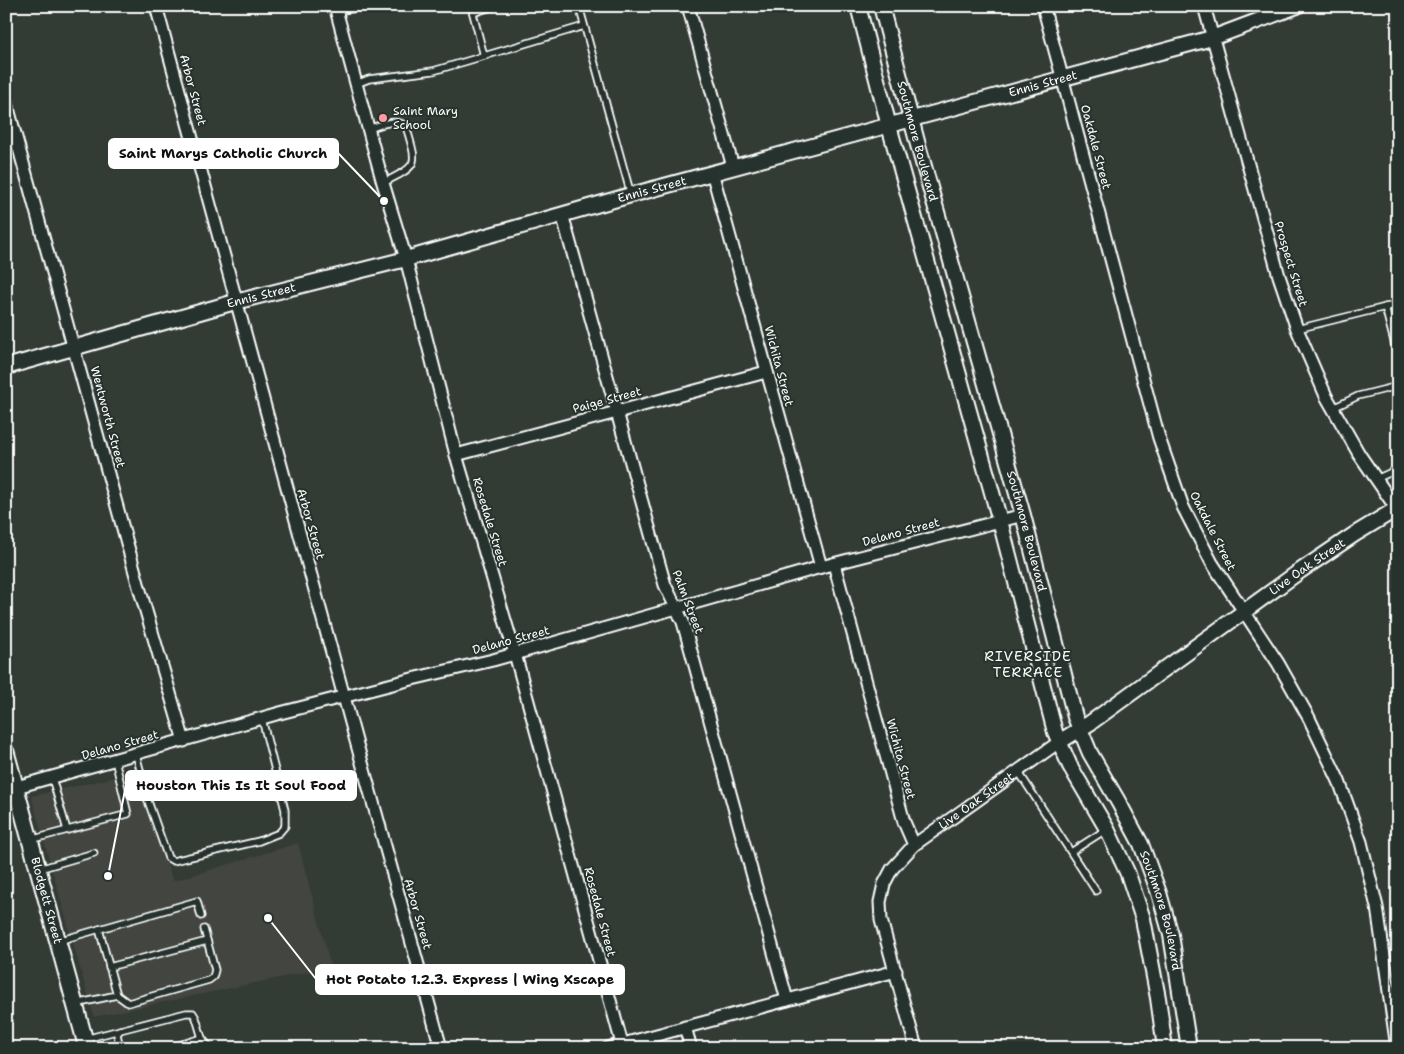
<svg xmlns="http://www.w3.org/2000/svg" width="1404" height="1054" font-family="'Shantell Sans',sans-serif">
	<rect width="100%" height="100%" fill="#333b35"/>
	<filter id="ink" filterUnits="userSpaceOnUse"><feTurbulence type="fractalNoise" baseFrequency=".02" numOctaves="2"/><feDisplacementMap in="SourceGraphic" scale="10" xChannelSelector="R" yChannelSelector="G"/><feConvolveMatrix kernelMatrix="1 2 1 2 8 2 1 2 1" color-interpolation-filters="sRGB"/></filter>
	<g filter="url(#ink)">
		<!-- built -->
		<path fill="#42443f" d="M 134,773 L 173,881 L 298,843 L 331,967 L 94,1017 L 31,796 Z"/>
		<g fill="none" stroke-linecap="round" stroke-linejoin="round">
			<!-- service casing -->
			<g stroke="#fff" stroke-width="9">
				<g id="service">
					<path d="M 471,6 L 484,56 L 584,26"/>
					<path d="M 579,6 L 631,195"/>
					<path d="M 336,11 L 372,6"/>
					<path d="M 473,13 L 494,6"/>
					<path d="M 356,84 L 369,79 L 433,71 L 484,56"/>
					<path d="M 368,129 C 381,125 394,118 406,126 C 417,165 421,164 383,183"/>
					<path d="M 1385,307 L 1398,357"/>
					<path d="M 1297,329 L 1398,304"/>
					<path d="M 1333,408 L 1358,396 L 1398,386"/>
					<path d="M 1376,479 L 1398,469"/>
					<path d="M 136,754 L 148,801 L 168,858 L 173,861 L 259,841 L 279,833 L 285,826 L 285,810 L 262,719"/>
					<path d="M 1018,771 L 1096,891"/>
					<path d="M 52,778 L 67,830"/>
					<path d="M 30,840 L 128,814 L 115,760"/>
					<path d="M 1071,852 L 1107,829"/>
					<path d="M 39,869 L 94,853"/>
					<path d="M 99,929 L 117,995 L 128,1003 L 209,980 L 213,977 L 215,970 L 204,929"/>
					<path d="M 58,941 L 197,901 L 201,916"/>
					<path d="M 109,967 L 207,941"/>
					<path d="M 75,1004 L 117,995"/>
					<path d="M 120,1030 L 117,1034 L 120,1048"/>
					<path d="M 85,1039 L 186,1013 L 193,1013 L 196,1018 L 202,1038 L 210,1048"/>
					<path d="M 169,1048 L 202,1038"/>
				</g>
			</g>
			<!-- minor casing -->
			<g stroke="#fff" stroke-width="15">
				<g id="minor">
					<path d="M 156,6 L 356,741 L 441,1048"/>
					<path d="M 335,6 L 383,183 L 406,259 L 456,455 L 515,654 L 622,1044"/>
					<path d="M 688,6 L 733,167"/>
					<path d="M 1043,6 L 1159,438 L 1183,507 L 1212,563 L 1278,663 L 1309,718 L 1339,781 L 1361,842 L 1377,907 L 1397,1048"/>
					<path d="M 1204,6 L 1279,276 L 1297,329 L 1326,396 L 1359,454 L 1398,511"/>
					<path d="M 6,101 L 139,587 L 184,741"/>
					<path d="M 712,172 L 821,567"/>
					<path d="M 562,214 L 665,585 L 683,622 L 787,1000"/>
					<path d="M 456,455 L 766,372"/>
					<path d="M 834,564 L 904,822 L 914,845"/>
					<path d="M 6,790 L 280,713 L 412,679 L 493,660 L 821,567 L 1023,515"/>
					<path d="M 685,1027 L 691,1048"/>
					<path d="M 608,1048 L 896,971"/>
					<path id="s1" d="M 916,1048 L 881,920 L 880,902 L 884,884 L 892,869 L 914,845 L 1059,742"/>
				</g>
			</g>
			<!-- tertiary casing -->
			<g stroke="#fff" stroke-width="18">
				<g id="tertiary">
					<path d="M 858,6 L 889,126 L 1000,521 L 1055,732 L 1070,766 L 1107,829 L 1128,874 L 1143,919 L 1158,998 L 1165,1048"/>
					<path id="s2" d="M 881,6 L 918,145 L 1023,515 L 1075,717 L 1090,753 L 1119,803 L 1141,844 L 1159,893 L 1171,935 L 1189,1048"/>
					<path id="s3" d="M 6,367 L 235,302 L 406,259 L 631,195 L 1212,38 L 1297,6"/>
					<path id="s4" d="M 1059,742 L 1090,723 L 1300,571 L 1355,534 L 1398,508"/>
				</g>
			</g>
			<!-- secondary casing -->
			<g stroke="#fff" stroke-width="19">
				<g id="secondary">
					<path id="s5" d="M 6,752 L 87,1048"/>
				</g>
			</g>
			<!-- service -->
			<use href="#service" stroke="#26332d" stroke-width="5.5"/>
			<!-- minor -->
			<use href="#minor" stroke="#26332d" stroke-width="11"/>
			<!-- tertiary -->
			<use href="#tertiary" stroke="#26332d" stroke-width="14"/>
			<!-- secondary -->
			<use href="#secondary" stroke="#26332d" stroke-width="15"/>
		</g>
	</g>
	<!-- markers -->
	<circle fill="#ff9aa2" stroke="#26332d" stroke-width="2" cx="383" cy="118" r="5"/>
	<g text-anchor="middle" stroke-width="4" stroke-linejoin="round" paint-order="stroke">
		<!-- street labels -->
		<g font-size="12" fill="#fff" stroke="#26332d">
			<text dy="4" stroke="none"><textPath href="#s3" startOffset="1075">Ennis Street</textPath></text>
			<text transform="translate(193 90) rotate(75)" y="4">Arbor Street</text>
			<text dy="4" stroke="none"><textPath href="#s2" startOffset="140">Southmore Boulevard</textPath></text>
			<text transform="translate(1096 147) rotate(75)" y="4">Oakdale Street</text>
			<text dy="4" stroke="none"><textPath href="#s3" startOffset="670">Ennis Street</textPath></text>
			<text transform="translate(1291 264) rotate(73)" y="4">Prospect Street</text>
			<text dy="4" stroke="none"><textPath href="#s3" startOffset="265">Ennis Street</textPath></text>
			<text transform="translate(779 366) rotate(75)" y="4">Wichita Street</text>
			<text transform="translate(607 400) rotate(-15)" y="4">Paige Street</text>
			<text transform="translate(108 417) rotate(75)" y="4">Wentworth Street</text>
			<text transform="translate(490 522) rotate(73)" y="4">Rosedale Street</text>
			<text transform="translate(311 524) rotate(74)" y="4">Arbor Street</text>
			<text transform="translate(1213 531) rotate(63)" y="4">Oakdale Street</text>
			<text transform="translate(901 532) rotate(-15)" y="4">Delano Street</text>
			<text dy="4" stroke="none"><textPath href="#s2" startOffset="545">Southmore Boulevard</textPath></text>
			<text dy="4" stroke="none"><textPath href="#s4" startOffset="304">Live Oak Street</textPath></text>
			<text transform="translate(688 602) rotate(69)" y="4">Palm Street</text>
			<text transform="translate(511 640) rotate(-15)" y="4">Delano Street</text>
			<text transform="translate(120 745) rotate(-16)" y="4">Delano Street</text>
			<text transform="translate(901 759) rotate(75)" y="4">Wichita Street</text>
			<text dy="4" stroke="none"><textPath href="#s1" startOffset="295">Live Oak Street</textPath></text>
			<text dy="4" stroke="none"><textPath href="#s5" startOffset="154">Blodgett Street</textPath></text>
			<text dy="4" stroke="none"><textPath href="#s2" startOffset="950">Southmore Boulevard</textPath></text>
			<text transform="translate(600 912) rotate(75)" y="4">Rosedale Street</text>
			<text transform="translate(418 914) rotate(74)" y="4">Arbor Street</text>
		</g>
		<!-- poi labels -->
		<g font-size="12" fill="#fff" stroke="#26332d" text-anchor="start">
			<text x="393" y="115">Saint Mary<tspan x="393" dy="14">School</tspan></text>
		</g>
		<!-- neighbourhood labels -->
		<g font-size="14" letter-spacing="1" fill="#fff" stroke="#26332d">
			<text x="1028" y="661">RIVERSIDE<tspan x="1028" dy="16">TERRACE</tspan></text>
		</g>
	</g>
	<!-- callouts -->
	<path fill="none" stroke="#fff" stroke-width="2" d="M384 201L338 153M108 876L126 785M268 918L316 979"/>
	<g fill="#fff" stroke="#26332d" stroke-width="2">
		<circle cx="384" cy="201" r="5"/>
		<circle cx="108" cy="876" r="5"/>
		<circle cx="268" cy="918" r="5"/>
	</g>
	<g fill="#fff" stroke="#fff" stroke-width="2">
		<rect x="109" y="139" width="229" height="29" rx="5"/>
		<rect x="126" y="771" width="230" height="29" rx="5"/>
		<rect x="316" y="965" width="308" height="29" rx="5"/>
	</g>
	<g font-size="14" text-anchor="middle" font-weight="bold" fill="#111">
		<text x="223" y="158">Saint Marys Catholic Church</text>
		<text x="241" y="790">Houston This Is It Soul Food</text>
		<text x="470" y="984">Hot Potato 1.2.3. Express | Wing Xscape</text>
	</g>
	<!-- margin -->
	<rect width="1404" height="1054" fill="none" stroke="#26332d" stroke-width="25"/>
	<rect x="12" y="12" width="1379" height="1029" fill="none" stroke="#fff" stroke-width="2" filter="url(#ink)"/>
</svg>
